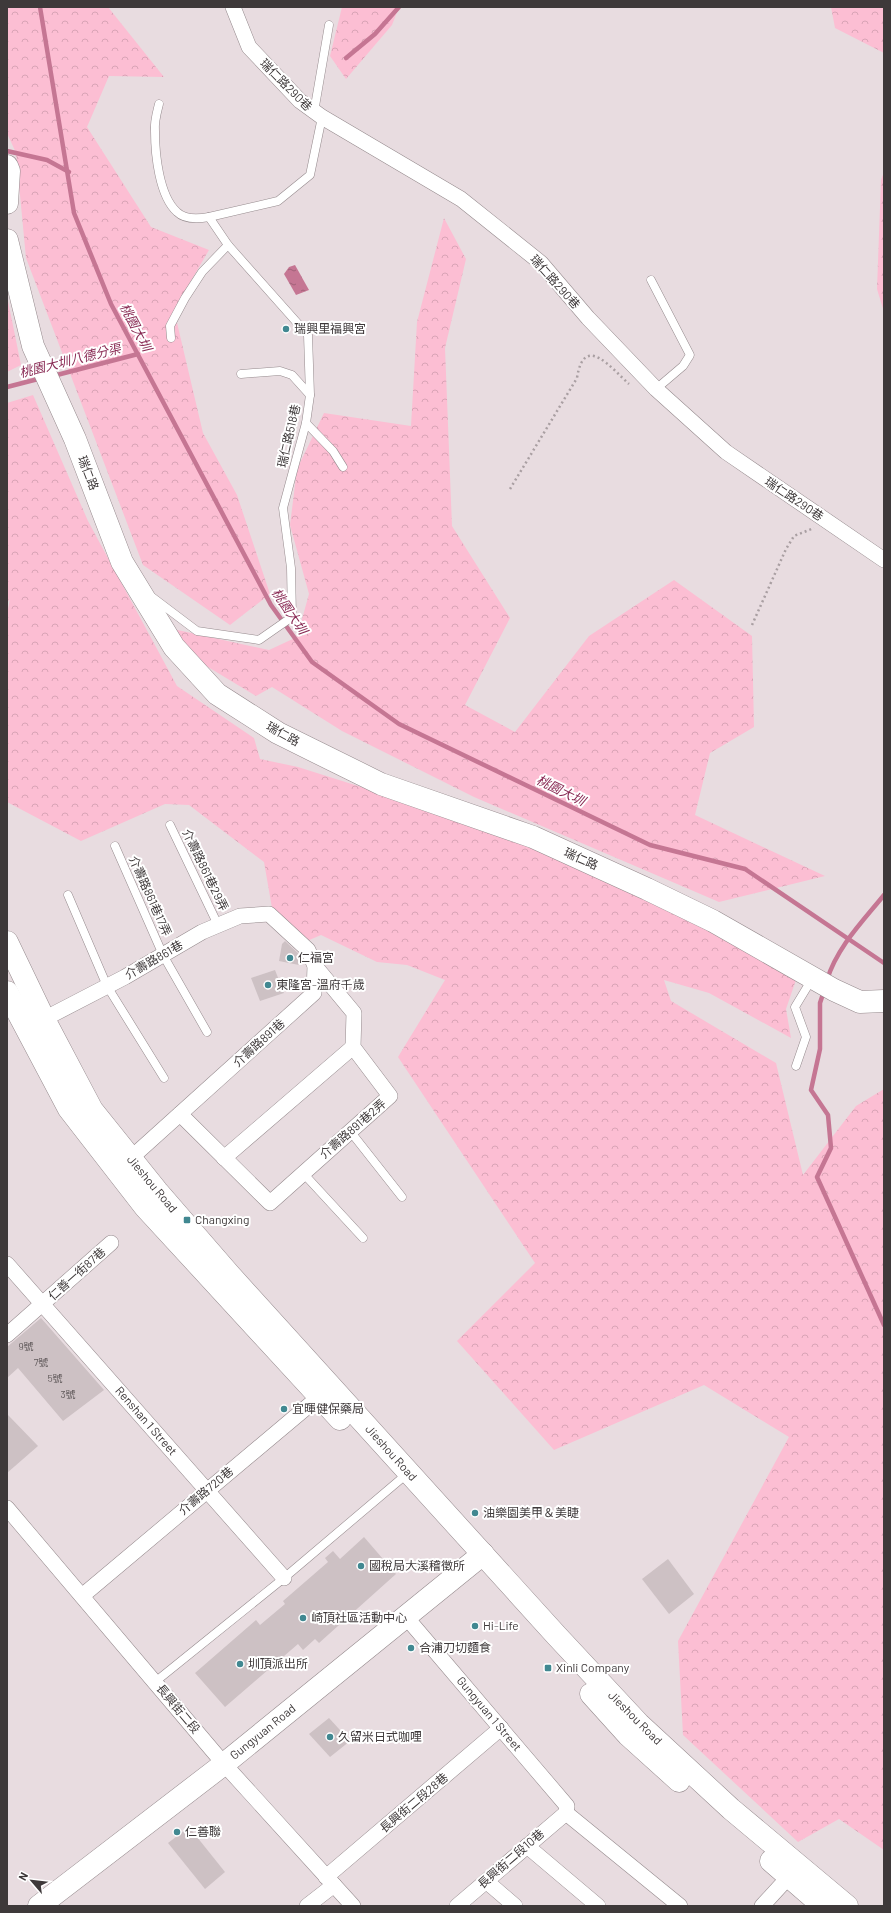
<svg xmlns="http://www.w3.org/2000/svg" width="891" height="1913" font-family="Barlow,'Noto Sans TC',sans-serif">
	<defs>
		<pattern id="forest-crowns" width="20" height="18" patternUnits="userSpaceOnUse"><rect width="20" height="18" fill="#fcbed3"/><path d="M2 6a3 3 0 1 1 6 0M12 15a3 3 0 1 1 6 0" fill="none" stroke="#d9a4b6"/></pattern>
		<pattern id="water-ripples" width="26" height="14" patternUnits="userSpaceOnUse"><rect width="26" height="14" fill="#c57693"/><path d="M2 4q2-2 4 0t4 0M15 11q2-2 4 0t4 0" fill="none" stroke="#a16279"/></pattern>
	</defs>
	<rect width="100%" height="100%" fill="#e8dce0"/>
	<!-- forest -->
	<g fill="url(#forest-crowns)">
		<path d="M 7,7 L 108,7 L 164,77 L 109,76 L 87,127 L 151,227 L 209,250 L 174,310 L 203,433 L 237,495 L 270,594 L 230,625 L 143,565 L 26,258 L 16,153 L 7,133 Z"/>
		<path d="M 342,7 L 399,7 L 392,25 L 346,79 L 330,56 Z"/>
		<path d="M 831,7 L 884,7 L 884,53 L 835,28 Z"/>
		<path d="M 884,172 L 884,312 L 877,289 L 881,180 Z"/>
		<path d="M 444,218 L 466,259 L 445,348 L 452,526 L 510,618 L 465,705 L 515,732 L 589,636 L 674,580 L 752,636 L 754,727 L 710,753 L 695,815 L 825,876 L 719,902 L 474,797 L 342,731 L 272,687 L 256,696 L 203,664 L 173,629 L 269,650 L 297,637 L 309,594 L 290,525 L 297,469 L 324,413 L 411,426 L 417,322 Z"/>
		<path d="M 7,296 L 21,365 L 7,372 Z"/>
		<path d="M 33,395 L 88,521 L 177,686 L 254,738 L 260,759 L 298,767 L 418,805 L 579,862 L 797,977 L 786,1009 L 791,1038 L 709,993 L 664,980 L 671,1001 L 776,1063 L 803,1175 L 856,1106 L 884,1089 L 884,1850 L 839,1819 L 798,1842 L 683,1735 L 678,1641 L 789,1437 L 704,1385 L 554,1450 L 457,1341 L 535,1263 L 398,1057 L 445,980 L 407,965 L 377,962 L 321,935 L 307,941 L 272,908 L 264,862 L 189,805 L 165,804 L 81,841 L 7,802 L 7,614 L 10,599 L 7,603 L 7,403 Z"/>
	</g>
	<!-- water -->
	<path fill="url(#water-ripples)" d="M 295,265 L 309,290 L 296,295 L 284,274 L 289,267 Z"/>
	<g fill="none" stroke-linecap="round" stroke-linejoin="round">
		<!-- stream -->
		<g stroke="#c57693" stroke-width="4.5">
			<path d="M 40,7 L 74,213 L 111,304 L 271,605 L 312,662 L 399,724 L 650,845 L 745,869 L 884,963"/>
			<path d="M 346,58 L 375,34 L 399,7"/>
			<path d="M 7,151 L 47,160 L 69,172"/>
			<path d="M 53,376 L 138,354"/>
			<path d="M 7,387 L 42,378"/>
			<path d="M 827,980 C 837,947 863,921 884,895"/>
			<path d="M 824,991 L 820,1003 L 820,1049 L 811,1090 L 828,1115 L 831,1148 L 817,1177 L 884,1325"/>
		</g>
	</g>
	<!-- building -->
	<g fill="#cdc1c4">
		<path d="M 285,941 L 300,955 L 299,965 L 279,961 L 282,944 Z"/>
		<path d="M 275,970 L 284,993 L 260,1001 L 251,978 Z"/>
		<path d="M 41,1318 L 104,1390 L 63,1421 L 18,1368 L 7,1378 L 7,1347 Z"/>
		<path d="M 7,1414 L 38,1446 L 7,1473 Z"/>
		<path d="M 364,1537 L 396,1574 L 319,1643 L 315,1639 L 303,1650 L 298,1644 L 225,1707 L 195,1673 L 256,1620 L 260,1625 L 285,1604 L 283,1601 L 328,1562 L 325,1558 L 333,1551 L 340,1559 Z"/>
		<path d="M 668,1559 L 694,1594 L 669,1614 L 642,1579 Z"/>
		<path d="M 329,1718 L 350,1741 L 330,1757 L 309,1734 Z"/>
		<path d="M 189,1827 L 225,1872 L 205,1889 L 168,1843 Z"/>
	</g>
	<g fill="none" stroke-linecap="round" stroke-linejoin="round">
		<!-- lane casing -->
		<g stroke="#958a8d" stroke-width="9">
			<g id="lane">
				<path d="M 159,104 C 157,112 154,122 155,131 C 155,154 159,196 177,212 C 185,220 198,219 209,217"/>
				<path d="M 314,112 L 329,25"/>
				<path d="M 651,280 L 690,355 L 683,366 L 656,389"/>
				<path d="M 171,338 L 170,326 L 185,298 L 202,272 L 228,245"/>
				<path d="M 241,374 L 280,371 L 292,375 L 310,395"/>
				<path d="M 306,423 L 333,451 L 343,467"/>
				<path d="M 152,597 L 197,631 L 259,640 L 292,617 L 291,568 L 283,508 L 306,423 L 310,395 L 308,335 L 228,245 L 209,217 L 278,201 L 310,175 L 322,117"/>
				<path d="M 170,825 L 218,925"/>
				<path d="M 115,846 L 163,955 L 207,1032"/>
				<path d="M 68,895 L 107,986 L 164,1078"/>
				<path d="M 796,1066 L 806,1037 L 795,1007 L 812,979"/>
				<path d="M 350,1131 L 402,1197"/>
				<path d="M 303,1173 L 363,1238"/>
				<path d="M 155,1682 L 284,1578 L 408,1473"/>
			</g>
		</g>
		<!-- street casing -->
		<g stroke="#958a8d" stroke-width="16">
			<g id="street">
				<path d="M 233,7 L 249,47 L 300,101 L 322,117 L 461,199 L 541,263 L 588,318 L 656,389 L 726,452 L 884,560"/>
				<path d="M 44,1019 L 125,977 L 202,932 L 240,916 L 269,914 L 308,950 L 315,966 L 314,993 L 131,1158"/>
				<path d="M 180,1114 L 270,1203 L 390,1096 L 353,1047 L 354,1013 L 315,966"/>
				<path d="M 224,1158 L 353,1047"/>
				<path d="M 7,1264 L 284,1578"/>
				<path d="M 7,1335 L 111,1243"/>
				<path d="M 7,1508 L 224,1764 L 353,1906"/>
				<path d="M 82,1596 L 326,1391"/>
				<path d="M 406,1617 L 567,1806 L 566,1813"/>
				<path d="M 566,1813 L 680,1906"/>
				<path d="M 527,1846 L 598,1906"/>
				<path d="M 326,1877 L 501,1728"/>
				<path d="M 486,1881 L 515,1906"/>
				<path d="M 307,1906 L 334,1885"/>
				<path d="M 457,1906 L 566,1813"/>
				<path d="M 762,1906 L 795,1870"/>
			</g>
		</g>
		<!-- secondary casing -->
		<g stroke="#958a8d" stroke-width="23">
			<g id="secondary">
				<path d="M 7,166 L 9,171 L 7,203"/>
				<path d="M 7,240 L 33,346 L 75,439 L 122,562 L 174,647 L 217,694 L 278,733 L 381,784 L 533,837 L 647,889 L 713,921 L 834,990 L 860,1002 L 884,1001"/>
				<path d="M 39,1906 L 224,1764 L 483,1554"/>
			</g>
		</g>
		<!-- primary casing -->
		<g stroke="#958a8d" stroke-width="23">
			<g id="primary">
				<path d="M 7,942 L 44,1019 L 92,1110 L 157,1191 L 229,1274 L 556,1635 L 639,1724 L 731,1809 L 847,1906"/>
				<path d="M 7,992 L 69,1109 L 145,1207 L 340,1419"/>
				<path d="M 591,1694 L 628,1735 L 679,1781"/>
				<path d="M 771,1861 L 823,1906"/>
			</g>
		</g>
		<!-- path -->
		<g stroke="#a99fa2" stroke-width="2.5" stroke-dasharray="2 3" stroke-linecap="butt">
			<path d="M 510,489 L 577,378 C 584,332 612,369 629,384"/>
			<path d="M 752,625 L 786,549 L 794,536 L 814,528"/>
		</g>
		<!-- lane -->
		<use href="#lane" stroke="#fff" stroke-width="8"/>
		<!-- street -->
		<use href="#street" stroke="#fff" stroke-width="15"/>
		<!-- secondary -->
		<use href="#secondary" stroke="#fff" stroke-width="22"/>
		<!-- primary -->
		<use href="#primary" stroke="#fff" stroke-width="22"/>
	</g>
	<!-- markers -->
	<g fill="#418891" stroke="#fff" stroke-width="1.5">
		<circle cx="286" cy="329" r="4"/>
		<circle cx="290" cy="958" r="4"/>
		<circle cx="268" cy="985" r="4"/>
		<rect x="183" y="1216" width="8" height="8" rx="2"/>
		<circle cx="284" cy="1409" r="4"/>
		<circle cx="475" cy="1513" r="4"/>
		<circle cx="361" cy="1566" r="4"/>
		<circle cx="303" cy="1618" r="4"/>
		<circle cx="475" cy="1626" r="4"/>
		<circle cx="411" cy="1648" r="4"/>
		<circle cx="240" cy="1664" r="4"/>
		<rect x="544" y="1664" width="8" height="8" rx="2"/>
		<circle cx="330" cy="1737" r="4"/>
		<circle cx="177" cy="1832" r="4"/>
	</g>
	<g text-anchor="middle" stroke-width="4" stroke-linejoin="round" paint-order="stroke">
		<!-- number labels -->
		<g font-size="10" fill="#625b5c">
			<text x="26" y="1350">9號</text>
			<text x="41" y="1366">7號</text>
			<text x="55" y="1382">5號</text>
			<text x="68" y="1398">3號</text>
		</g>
		<!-- street labels -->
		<g font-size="12" fill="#3e393a" stroke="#fff">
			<text transform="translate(286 85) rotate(45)" y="4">瑞仁路290巷</text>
			<text transform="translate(555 282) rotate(48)" y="4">瑞仁路290巷</text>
			<text transform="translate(289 436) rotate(-77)" y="4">瑞仁路518巷</text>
			<text transform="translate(88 473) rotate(69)" y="4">瑞仁路</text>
			<text transform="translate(794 499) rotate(34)" y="4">瑞仁路290巷</text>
			<text transform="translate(283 734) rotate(29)" y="4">瑞仁路</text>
			<text transform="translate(581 859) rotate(24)" y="4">瑞仁路</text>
			<text transform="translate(205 870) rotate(64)" y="4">介壽路861巷29弄</text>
			<text transform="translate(150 896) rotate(66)" y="4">介壽路861巷17弄</text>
			<text transform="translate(154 960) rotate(-30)" y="4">介壽路861巷</text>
			<text transform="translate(259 1043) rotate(-42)" y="4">介壽路891巷</text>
			<text transform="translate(353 1129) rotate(-41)" y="4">介壽路891巷2弄</text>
			<text transform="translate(152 1184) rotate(50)" y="4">Jieshou Road</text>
			<text transform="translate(77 1274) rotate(-42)" y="4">仁善一街87巷</text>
			<text transform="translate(146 1421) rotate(49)" y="4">Renshan 1 Street</text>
			<text transform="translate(391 1453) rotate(48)" y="4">Jieshou Road</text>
			<text transform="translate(206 1491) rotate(-40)" y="4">介壽路720巷</text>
			<text transform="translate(178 1709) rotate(50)" y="4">長興街二段</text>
			<text transform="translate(489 1714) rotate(50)" y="4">Gungyuan 1 Street</text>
			<text transform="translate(635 1718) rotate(45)" y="4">Jieshou Road</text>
			<text transform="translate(263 1732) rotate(-39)" y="4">Gungyuan Road</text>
			<text transform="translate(414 1803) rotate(-40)" y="4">長興街二段28巷</text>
			<text transform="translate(511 1859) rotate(-41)" y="4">長興街二段10巷</text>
		</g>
		<!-- poi labels -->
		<g font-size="12" fill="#3e393a" stroke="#fff" text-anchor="start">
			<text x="294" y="333">瑞興里福興宮</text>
			<text x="298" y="962">仁福宮</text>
			<text x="276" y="989">東隆宮-溫府千歲</text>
			<text x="195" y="1224">Changxing</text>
			<text x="292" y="1413">宜暉健保藥局</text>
			<text x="483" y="1517">油樂園美甲＆美睫</text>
			<text x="369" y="1570">國稅局大溪稽徵所</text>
			<text x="311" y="1622">崎頂社區活動中心</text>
			<text x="483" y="1630">Hi-Life</text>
			<text x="419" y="1652">合浦刀切麵食</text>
			<text x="248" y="1668">圳頂派出所</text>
			<text x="556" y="1672">Xinli Company</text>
			<text x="338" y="1741">久留米日式咖哩</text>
			<text x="185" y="1836">仁善聯</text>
		</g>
		<!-- water labels -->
		<g font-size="13" font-style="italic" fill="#892a54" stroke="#fff">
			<text transform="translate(136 327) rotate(62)" y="5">桃園大圳</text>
			<text transform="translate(70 360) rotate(-14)" y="5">桃園大圳八德分渠</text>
			<text transform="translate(290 611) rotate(56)" y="5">桃園大圳</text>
			<text transform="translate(561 790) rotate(26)" y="5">桃園大圳</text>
		</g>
	</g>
	<!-- border -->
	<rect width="891" height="1913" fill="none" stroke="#3e393a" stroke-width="16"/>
	<!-- north arrow -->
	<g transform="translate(32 1881) rotate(298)" stroke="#ffffff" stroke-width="3" paint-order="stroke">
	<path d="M0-3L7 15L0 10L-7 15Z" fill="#3e393a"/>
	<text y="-6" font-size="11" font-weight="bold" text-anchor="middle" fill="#3e393a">N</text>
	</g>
</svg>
